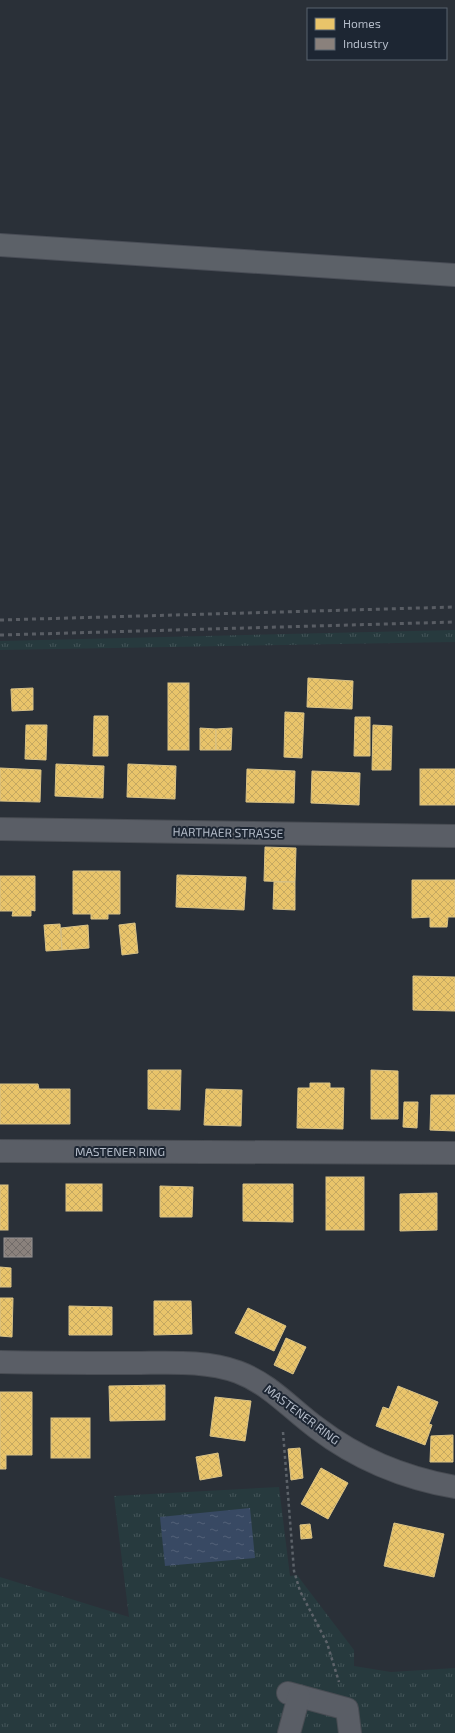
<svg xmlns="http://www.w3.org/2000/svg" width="455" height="1733" font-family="'Exo 2',sans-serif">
	<defs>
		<pattern id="grass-tufts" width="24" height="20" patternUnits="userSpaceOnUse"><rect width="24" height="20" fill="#273a3e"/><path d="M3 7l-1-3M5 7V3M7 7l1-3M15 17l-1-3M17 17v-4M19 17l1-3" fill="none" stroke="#445559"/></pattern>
		<pattern id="water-ripples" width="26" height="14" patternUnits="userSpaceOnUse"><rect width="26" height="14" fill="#384963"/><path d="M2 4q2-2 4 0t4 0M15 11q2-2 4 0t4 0" fill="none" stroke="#526178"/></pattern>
		<pattern id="homes-cross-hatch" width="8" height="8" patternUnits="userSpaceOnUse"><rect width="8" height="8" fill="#e9c46a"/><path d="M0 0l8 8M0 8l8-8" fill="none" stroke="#c5a861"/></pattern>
		<pattern id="industry-cross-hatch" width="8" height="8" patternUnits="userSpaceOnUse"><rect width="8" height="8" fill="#8a817c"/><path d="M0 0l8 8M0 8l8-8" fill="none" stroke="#716b69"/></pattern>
	</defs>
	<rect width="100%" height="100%" fill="#2a3038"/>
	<!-- grass -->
	<g fill="url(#grass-tufts)">
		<path d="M 455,630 L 455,642 L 0,650 L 0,641 Z"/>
		<path d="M 279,1487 L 290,1576 L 297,1575 L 354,1650 L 354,1666 L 391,1672 L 455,1668 L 455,1733 L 360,1733 L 357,1703 L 284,1685 L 289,1701 L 280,1733 L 0,1733 L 0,1577 L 129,1617 L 114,1496 Z"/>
		<path d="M 308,1709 L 342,1719 L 343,1733 L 298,1733 L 302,1713 Z"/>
	</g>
	<!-- water -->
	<path fill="url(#water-ripples)" d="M 250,1508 L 255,1558 L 165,1566 L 160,1517 Z"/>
	<!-- homes -->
	<g fill="url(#homes-cross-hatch)" stroke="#d9c286">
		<path d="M 308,678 L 353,681 L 352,709 L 307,707 Z"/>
		<rect x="168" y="683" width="21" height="67"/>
		<path d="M 33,688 L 33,710 L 12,711 L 11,689 Z"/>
		<path d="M 285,712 L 304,713 L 302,758 L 284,757 Z"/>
		<path d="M 94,716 L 108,716 L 108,756 L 93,756 Z"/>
		<path d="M 355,717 L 370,717 L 370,756 L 354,756 Z"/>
		<path d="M 26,725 L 47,725 L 46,760 L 25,759 Z"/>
		<path d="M 373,725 L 392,726 L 391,770 L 372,770 Z"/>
		<path d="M 200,728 L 216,729 L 216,750 L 200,750 Z"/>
		<path d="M 232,728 L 231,750 L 216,750 L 216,729 Z"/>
		<path d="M 56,764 L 104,766 L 103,798 L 55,796 Z"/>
		<path d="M 128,764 L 176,766 L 175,799 L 127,797 Z"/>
		<path d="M 0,768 L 41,770 L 40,802 L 0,801 Z"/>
		<path d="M 247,769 L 295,771 L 294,803 L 246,802 Z"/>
		<rect x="420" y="769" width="35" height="36"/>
		<path d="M 312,771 L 360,773 L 359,805 L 311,803 Z"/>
		<path d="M 265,847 L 296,848 L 295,882 L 264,881 Z"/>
		<path d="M 73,871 L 120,871 L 120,914 L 108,914 L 108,919 L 91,919 L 91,914 L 73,914 Z"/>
		<path d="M 177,875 L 246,877 L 244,910 L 176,907 Z"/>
		<path d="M 0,876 L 35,876 L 35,911 L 31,910 L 31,916 L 12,916 L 13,911 L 0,911 Z"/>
		<path d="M 412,880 L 455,880 L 455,917 L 448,917 L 447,927 L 430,927 L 430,917 L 412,918 Z"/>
		<path d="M 274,882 L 295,882 L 295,910 L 273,909 Z"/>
		<path d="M 135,923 L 138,953 L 122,955 L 119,925 Z"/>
		<path d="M 60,924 L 62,950 L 46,951 L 44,925 Z"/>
		<path d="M 88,925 L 89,948 L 62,950 L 61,928 Z"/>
		<path d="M 413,976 L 455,977 L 455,1011 L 413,1010 Z"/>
		<path d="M 148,1070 L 181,1070 L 180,1110 L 148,1109 Z"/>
		<path d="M 371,1070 L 398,1071 L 398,1119 L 371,1119 Z"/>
		<path d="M 310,1083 L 330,1083 L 330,1088 L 344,1088 L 343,1129 L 297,1128 L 298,1088 L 310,1088 Z"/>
		<path d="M 0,1084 L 38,1084 L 39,1089 L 70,1089 L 70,1124 L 0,1124 Z"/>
		<path d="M 206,1089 L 242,1090 L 241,1126 L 204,1125 Z"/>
		<path d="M 431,1095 L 455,1095 L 455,1131 L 430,1130 Z"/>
		<path d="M 404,1102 L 418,1102 L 417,1128 L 403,1127 Z"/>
		<rect x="326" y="1177" width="38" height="53"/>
		<rect x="66" y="1184" width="36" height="27"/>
		<path d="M 243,1184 L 293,1184 L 293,1222 L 243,1221 Z"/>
		<rect x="0" y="1185" width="8" height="45"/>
		<path d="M 160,1186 L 193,1187 L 192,1217 L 160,1217 Z"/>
		<path d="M 437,1193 L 437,1230 L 400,1231 L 400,1194 Z"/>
		<path d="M 0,1267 L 11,1268 L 11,1287 L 0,1287 Z"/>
		<path d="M 0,1298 L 13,1298 L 12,1337 L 0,1336 Z"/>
		<path d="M 154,1301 L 191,1301 L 192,1334 L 154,1335 Z"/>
		<path d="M 69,1306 L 112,1307 L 112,1335 L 69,1335 Z"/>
		<path d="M 248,1308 L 286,1326 L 274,1351 L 235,1333 Z"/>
		<path d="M 286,1338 L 306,1347 L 293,1374 L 274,1365 Z"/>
		<path d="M 165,1385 L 165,1420 L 110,1421 L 109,1386 Z"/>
		<path d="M 398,1386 L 438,1402 L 429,1424 L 432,1425 L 425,1445 L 376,1426 L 383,1407 L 389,1409 Z"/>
		<path d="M 0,1392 L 32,1392 L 32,1455 L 6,1455 L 6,1469 L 0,1469 Z"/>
		<path d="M 215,1397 L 251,1401 L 245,1441 L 210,1436 Z"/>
		<rect x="51" y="1418" width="39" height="40"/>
		<path d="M 453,1435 L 453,1462 L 430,1462 L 431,1436 Z"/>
		<path d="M 300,1448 L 303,1478 L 291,1480 L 288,1449 Z"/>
		<path d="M 218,1453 L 222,1476 L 200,1480 L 196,1457 Z"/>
		<path d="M 321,1468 L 348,1483 L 328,1519 L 301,1504 Z"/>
		<path d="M 394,1523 L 444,1534 L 434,1577 L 384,1566 Z"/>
		<path d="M 310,1524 L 312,1538 L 301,1539 L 300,1525 Z"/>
	</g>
	<!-- industry -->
	<rect fill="url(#industry-cross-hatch)" stroke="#979393" x="4" y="1238" width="28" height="19"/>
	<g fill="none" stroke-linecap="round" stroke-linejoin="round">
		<!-- minor casing -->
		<g stroke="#484c53" stroke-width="24">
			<g id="minor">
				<path d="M 0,829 L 455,836"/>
				<path d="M 0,1151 L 455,1153"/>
				<path d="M 0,1362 C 44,1363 89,1363 133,1363 C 168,1363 205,1360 238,1372 C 270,1384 291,1409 317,1428 C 359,1460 404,1478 455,1487"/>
				<path d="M 288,1693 L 347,1709 L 350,1733"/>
				<path d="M 289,1733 L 299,1696"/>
			</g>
		</g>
		<!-- major casing -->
		<g stroke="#484c55" stroke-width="24">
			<path id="major" d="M 0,245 L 455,275"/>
		</g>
		<!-- path -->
		<path stroke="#5d636a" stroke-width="2.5" stroke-dasharray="3 3" stroke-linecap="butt" d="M 283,1432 L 294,1571 L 300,1591 L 327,1643 L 339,1682"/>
		<!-- minor -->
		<use href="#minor" stroke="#5a5e66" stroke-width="22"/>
		<!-- major -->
		<use href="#major" stroke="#5c6168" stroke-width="22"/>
		<!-- rail -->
		<g stroke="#595d64" stroke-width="3" stroke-dasharray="4 4" stroke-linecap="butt">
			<path d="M 0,620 L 455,607"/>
			<path d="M 0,635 L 455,622"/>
		</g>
	</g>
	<g text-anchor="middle" stroke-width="4" stroke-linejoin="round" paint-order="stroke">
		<!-- street labels -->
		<g font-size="12" fill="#b4bcc9" stroke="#1d2633">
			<text transform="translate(228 833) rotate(1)" y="4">HARTHAER STRASSE</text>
			<text x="120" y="1156">MASTENER RING</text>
			<text transform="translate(302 1415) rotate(37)" y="4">MASTENER RING</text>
		</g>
	</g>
	<!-- legend -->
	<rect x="307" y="8" width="140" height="52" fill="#1d2633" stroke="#59626f"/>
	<rect x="315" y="18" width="20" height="12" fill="#e9c46a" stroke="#59626f"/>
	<text x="343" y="28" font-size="12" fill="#b4bcc9">Homes</text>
	<rect x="315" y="38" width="20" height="12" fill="#8a817c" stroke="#59626f"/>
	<text x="343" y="48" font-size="12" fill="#b4bcc9">Industry</text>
</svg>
